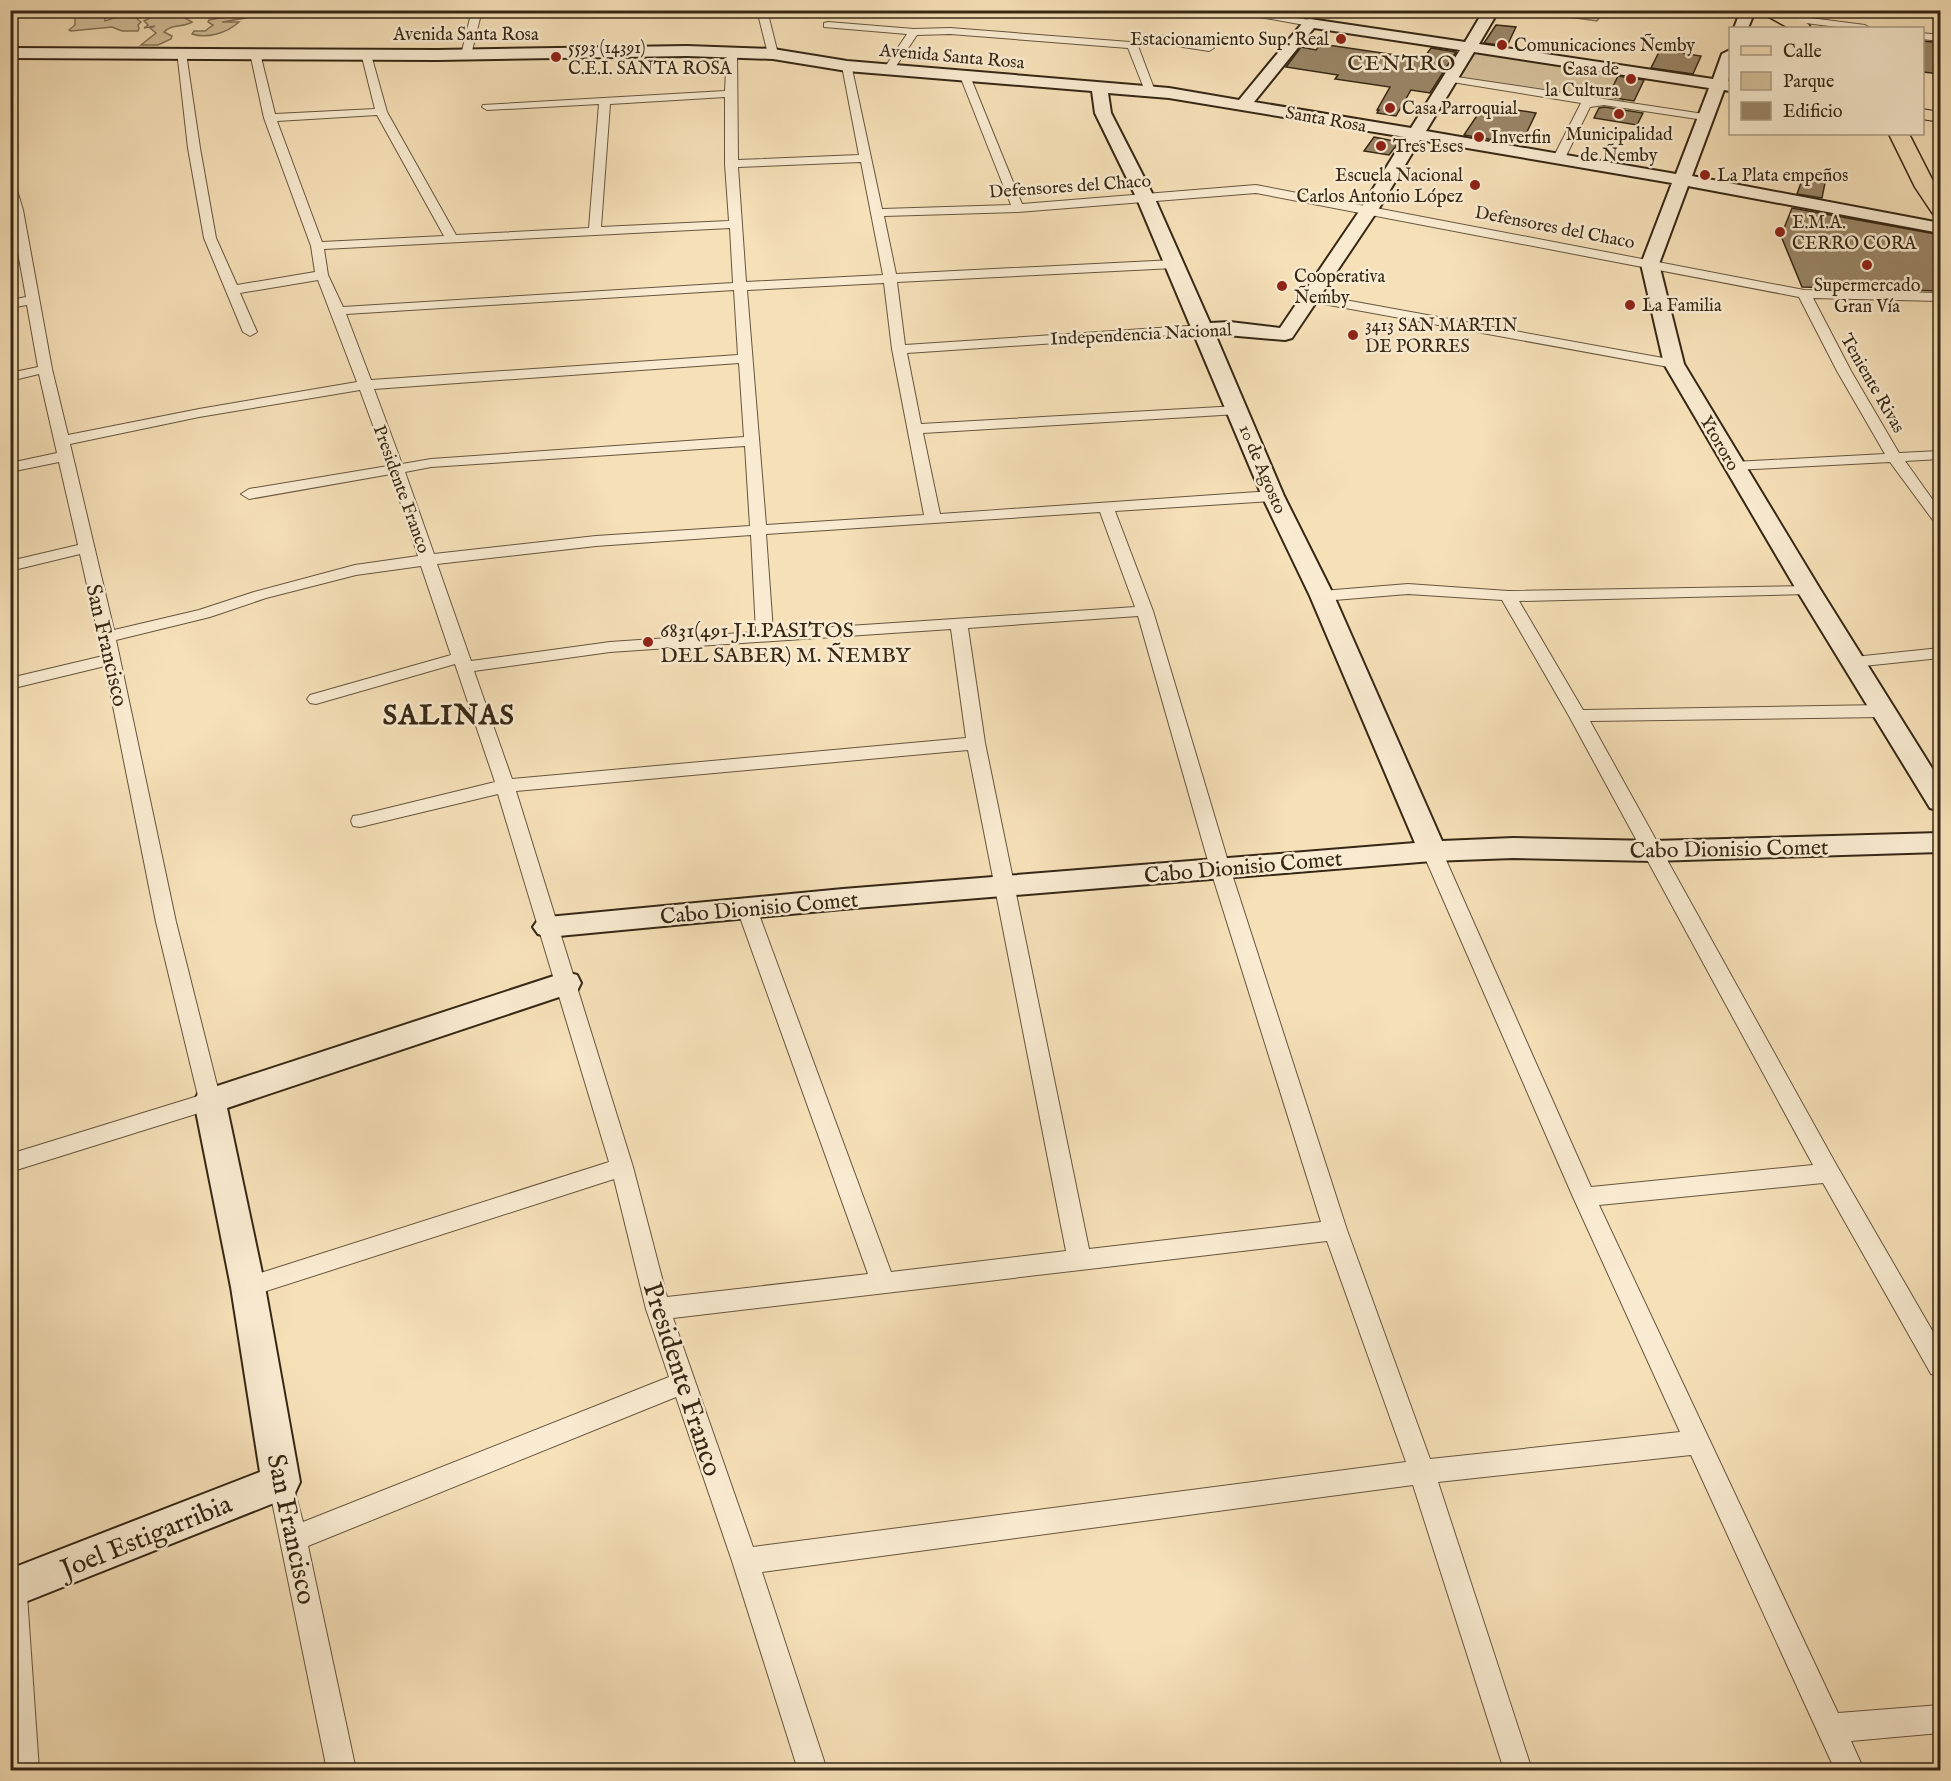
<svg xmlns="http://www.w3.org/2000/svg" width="1951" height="1781" font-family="'IM FELL English',serif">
	<rect width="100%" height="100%" fill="#f6e0b8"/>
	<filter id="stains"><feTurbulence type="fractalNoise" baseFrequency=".00333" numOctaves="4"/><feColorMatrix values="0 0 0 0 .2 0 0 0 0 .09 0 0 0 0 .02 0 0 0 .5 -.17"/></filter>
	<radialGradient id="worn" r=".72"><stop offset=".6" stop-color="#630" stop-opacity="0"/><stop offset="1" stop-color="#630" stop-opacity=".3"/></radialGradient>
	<!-- green -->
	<g fill="#d5c19c" stroke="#867458" stroke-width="1.5">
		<path d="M 75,11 L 105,11 L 105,21 L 117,17 L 112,12 L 114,11 L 141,11 L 135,17 L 141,22 L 138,25 L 139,28 L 138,31 L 122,31 L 112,27 L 71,31 L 69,30 L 75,25 Z"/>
		<path d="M 156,11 L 156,10 L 207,11 L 180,15 L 192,22 C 182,28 173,23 164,32 L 172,36 L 171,39 L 158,45 L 141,45 L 156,33 L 150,28 L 155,26 L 144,28 L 148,25 L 144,21 L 150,18 Z"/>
		<path d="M 235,11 L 251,11 L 254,13 L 246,18 L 222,22 L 239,22 C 227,33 207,39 192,34 L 194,31 L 205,31 L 213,25 L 208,22 L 209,20 L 230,16 L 237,12 Z"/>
		<path d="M 1525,11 L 1604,11 L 1597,21 Z"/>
		<path d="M 1476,51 L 1619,73 L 1617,80 L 1630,82 L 1621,105 L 1458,79 Z"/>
	</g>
	<!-- building -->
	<g fill="#9a8769" stroke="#362714" stroke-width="1.5">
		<path d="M 1496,25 L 1516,27 L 1507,46 L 1484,43 Z"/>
		<path d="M 1923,41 L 1941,43 L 1941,74 L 1923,72 Z"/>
		<path d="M 1321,44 L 1423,59 L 1431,48 L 1456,52 L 1430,93 L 1411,90 L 1396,116 L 1377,113 L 1379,110 L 1377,110 L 1390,87 L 1335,79 L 1338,75 L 1286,67 L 1301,47 L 1316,50 Z"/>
		<path d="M 1660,50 L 1701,56 L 1693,74 L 1651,68 Z"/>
		<path d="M 1618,76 L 1644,80 L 1634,101 L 1608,97 Z"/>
		<path d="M 1484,105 L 1511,109 L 1536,113 L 1525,136 L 1504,133 L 1500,141 L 1464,135 Z"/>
		<path d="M 1604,107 L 1643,113 L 1637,125 L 1594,118 L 1599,108 Z"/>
		<path d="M 1374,137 L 1399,142 L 1389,155 L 1364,151 Z"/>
		<path d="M 1802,180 L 1825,183 L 1822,198 L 1797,194 Z"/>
		<path d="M 1792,208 L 1941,235 L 1941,291 L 1802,287 L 1781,236 Z"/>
	</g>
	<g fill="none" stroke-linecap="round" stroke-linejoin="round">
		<!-- street casing -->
		<g stroke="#66553d" stroke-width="2">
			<g id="street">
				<path d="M 472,10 L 544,10 L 539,13 L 481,14 L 471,55 L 466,58 L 461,55 Z"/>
				<path d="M 757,10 L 767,10 L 778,54 L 777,56 L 768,54 Z"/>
				<path d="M 1221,10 L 1248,10 L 1310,20 L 1315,23 L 1310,26 Z"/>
				<path d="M 1779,14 L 1865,25 L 1870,28 L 1845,28 L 1775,19 L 1774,17 Z"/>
				<path d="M 828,22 L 914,29 L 950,28 L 1130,42 C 1152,28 1186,40 1209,45 L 1214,48 L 1209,51 L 1157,43 L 1138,46 L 1155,91 L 1150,94 L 1145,91 L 1128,48 L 950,34 L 917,35 L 892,72 L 888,73 L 883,70 L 907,34 L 824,27 L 824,23 Z"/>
				<path d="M 1922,33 L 1940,35 L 1940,41 L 1922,39 Z"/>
				<path d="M 732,48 L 737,51 L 738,160 L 859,155 L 842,66 L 851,64 L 882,209 L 1011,205 L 960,76 L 965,73 L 970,76 L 1022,204 L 1256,185 L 1804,290 L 1940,293 L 1940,301 L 1813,298 L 1851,371 L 1899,453 L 1940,451 L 1940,459 L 1905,461 L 1940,510 L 1940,525 L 1935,523 L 1890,462 L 1734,470 L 1727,466 L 1734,462 L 1885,454 L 1837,371 L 1799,297 L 1256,193 L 1018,212 L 884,216 L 896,274 L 1174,260 L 1180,264 L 1174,268 L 897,282 L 905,345 L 1203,325 L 1210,329 L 1203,333 L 907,353 L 921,424 L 1238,406 L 1245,410 L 1238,414 L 923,433 L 940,514 L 1273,491 L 1281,496 L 1273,501 L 1115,511 L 1153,611 L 1230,868 L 1347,1230 L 1430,1459 L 1680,1432 L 1573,1197 L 1422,851 L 1425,846 L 1432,844 L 1439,846 L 1442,851 L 1591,1187 L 1813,1165 L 1569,716 L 1502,600 L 1408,594 L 1322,601 L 1314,596 L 1322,591 L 1408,584 L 1508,591 L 1814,586 L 1816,589 L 1814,592 L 1808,594 L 1519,601 L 1583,710 L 1882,705 L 1888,707 L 1891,711 L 1888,715 L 1882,717 L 1590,721 L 1837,1166 L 1940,1344 L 1940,1377 L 1931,1374 L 1823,1183 L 1599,1205 L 1838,1713 L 1940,1705 L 1940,1733 L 1851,1741 L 1864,1770 L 1835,1770 L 1691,1455 L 1438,1482 L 1532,1770 L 1504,1770 L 1413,1485 L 762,1572 L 827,1770 L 798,1770 L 732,1561 L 676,1397 L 308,1546 L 356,1770 L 327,1770 L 268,1482 L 272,1473 L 281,1470 L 290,1473 L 303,1522 L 669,1377 L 646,1309 L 614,1179 L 248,1297 L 240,1294 L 236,1287 L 240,1280 L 248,1277 L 609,1162 L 498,794 L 360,827 L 353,826 L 351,821 L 353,816 L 360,815 L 495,782 L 455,664 L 316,704 L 310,703 L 307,699 L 310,695 L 451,655 L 421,566 L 356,575 L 266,598 L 210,617 L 116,640 L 176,922 L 221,1101 L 218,1107 L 10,1172 L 10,1154 L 198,1096 L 156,922 L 105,666 L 10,689 L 10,678 L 103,656 L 80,554 L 10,571 L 10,561 L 78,545 L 59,462 L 10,472 L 10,463 L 57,453 L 39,374 L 10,381 L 10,373 L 38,367 L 27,305 L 10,308 L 10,300 L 26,297 L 10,208 L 10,184 L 16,187 L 23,210 L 52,369 L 68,435 L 199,409 L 357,382 L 318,280 L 240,293 L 257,332 L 250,336 L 243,332 L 204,238 L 188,148 L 177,51 L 186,53 L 200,148 L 216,238 L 237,285 L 315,272 L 311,246 L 264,118 L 250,53 L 251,51 L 260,53 L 275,114 L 375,109 L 361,53 L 370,51 L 387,112 L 456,235 L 589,228 L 599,104 L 487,110 L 482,107 L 483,105 L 725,91 L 727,51 ZM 725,97 L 725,164 L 729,221 L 601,227 L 610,104 ZM 377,115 L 444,236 L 322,242 L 277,121 ZM 861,162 L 883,275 L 746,282 L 738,167 ZM 730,228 L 733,283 L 343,307 L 328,275 L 324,249 ZM 884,283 L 892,349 L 924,515 L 766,525 L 747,290 ZM 734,290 L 738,355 L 371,380 L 346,314 ZM 739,363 L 744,437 L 431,459 L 402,464 L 374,389 ZM 360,390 L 388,466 L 249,489 L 241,494 L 249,499 L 391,474 L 418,556 L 355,565 L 254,592 L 199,610 L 114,630 L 70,444 L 199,417 ZM 745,446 L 750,526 L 596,536 L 434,554 L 405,472 L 431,467 ZM 1100,512 L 1135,607 L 773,631 L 766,534 ZM 751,535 L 756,632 L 610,642 L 471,661 L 437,564 L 596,546 ZM 1138,616 L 1210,868 L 1321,1222 L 1089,1249 L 985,743 L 968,628 ZM 951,629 L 966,738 L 512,779 L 474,671 L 610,652 ZM 968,750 L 1066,1251 L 891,1272 L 757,909 L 754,904 L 747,902 L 740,904 L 737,909 L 868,1274 L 667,1297 L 633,1167 L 516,791 ZM 1327,1241 L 1406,1462 L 753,1547 L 673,1318 Z"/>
				<path d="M 1450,76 L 1704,114 L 1710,117 L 1704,120 L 1604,105 L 1590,107 L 1565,158 L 1559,161 L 1553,158 L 1581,103 L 1446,81 L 1446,77 Z"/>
				<path d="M 1312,294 L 1674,360 L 1681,364 L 1674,368 L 1307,301 L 1305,298 L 1307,295 Z"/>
				<path d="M 1940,648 L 1940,658 L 1854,667 L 1848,666 L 1845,662 L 1848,658 L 1854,657 Z"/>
				<path d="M 10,1568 L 22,1572 L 26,1581 L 39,1770 L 10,1770 Z"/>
			</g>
		</g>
		<!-- secondary casing -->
		<g stroke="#362714" stroke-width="4">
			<g id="secondary">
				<path d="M 1484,10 L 1499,10 L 1479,44 L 1713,79 L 1722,54 L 1730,50 L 1730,73 L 1728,81 L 1730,81 L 1730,91 L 1724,90 L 1692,176 L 1940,223 L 1940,233 L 1688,186 L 1659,264 L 1684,364 L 1820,589 L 1940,781 L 1940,811 L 1930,808 L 1796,589 L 1664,364 L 1641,264 L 1672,183 L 1420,140 L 1378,210 L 1292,338 L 1285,340 L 1215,334 L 1284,496 L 1334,596 L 1442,841 L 1513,838 L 1653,841 L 1940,833 L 1940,852 L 1653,861 L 1513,858 L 1432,861 L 843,909 L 548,937 L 538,934 L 533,927 L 538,920 L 548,917 L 843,889 L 1415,843 L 1310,596 L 1262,496 L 1137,199 L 1095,113 L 1092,91 L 847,71 L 773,59 L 687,56 L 437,60 L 10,58 L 10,48 L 437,50 L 687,46 L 773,49 L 847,61 L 1169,88 L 1239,100 L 1305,20 L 1310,19 L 1465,42 ZM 1314,28 L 1460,50 L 1411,128 L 1254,102 ZM 1474,52 L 1709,88 L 1676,174 L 1426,131 ZM 1108,93 L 1169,98 L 1405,137 L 1360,210 L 1280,328 L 1230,322 L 1210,323 L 1155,199 L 1111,113 Z"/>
				<path d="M 1741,10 L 1755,11 L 1748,28 L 1734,28 Z"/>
				<path d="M 566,972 L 577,975 L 581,983 L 577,991 L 227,1108 L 265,1287 L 300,1482 L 294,1495 L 10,1608 L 10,1569 L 260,1472 L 231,1287 L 194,1101 L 199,1092 Z"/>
			</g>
		</g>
		<!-- primary casing -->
		<g stroke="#362714" stroke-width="2">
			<path id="primary" d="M 1922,109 L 1940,112 L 1940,122 L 1922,119 Z"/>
		</g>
		<!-- highway casing -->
		<g stroke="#362714" stroke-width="3">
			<g id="highway">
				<path d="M 1756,10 L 1779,10 L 1808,24 L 1811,28 L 1789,28 Z"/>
				<path d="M 1889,134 L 1909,134 L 1940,195 L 1940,216 L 1933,214 L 1915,187 Z"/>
			</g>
		</g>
		<!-- street -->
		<use href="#street" fill="#f9ebd1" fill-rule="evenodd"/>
		<!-- secondary -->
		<use href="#secondary" fill="#f9ebd1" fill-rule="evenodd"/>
		<!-- primary -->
		<use href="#primary" fill="#f6e0b8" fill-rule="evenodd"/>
		<!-- highway -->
		<use href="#highway" fill="#f6e0b8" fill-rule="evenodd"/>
	</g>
	<!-- markers -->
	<g fill="#8f2418" stroke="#f9ebd1" stroke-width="2">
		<circle cx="1341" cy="39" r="6"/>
		<circle cx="1502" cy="45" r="6"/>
		<circle cx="556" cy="57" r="6"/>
		<circle cx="1631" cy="79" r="6"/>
		<circle cx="1390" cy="108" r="6"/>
		<circle cx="1619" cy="114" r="6"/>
		<circle cx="1479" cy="137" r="6"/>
		<circle cx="1381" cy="146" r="6"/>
		<circle cx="1705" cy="175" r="6"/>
		<circle cx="1475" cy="185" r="6"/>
		<circle cx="1780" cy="232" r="6"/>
		<circle cx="1867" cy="265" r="6"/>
		<circle cx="1282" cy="286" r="6"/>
		<circle cx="1630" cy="305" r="6"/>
		<circle cx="1353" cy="335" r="6"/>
		<circle cx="648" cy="642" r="6"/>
	</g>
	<g text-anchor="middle" stroke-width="5" stroke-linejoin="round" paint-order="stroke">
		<!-- far-street labels -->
		<g font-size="18" fill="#362714" stroke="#f9ebd1">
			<text x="466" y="40">Avenida Santa Rosa</text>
			<text transform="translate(952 56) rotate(5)" y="6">Avenida Santa Rosa</text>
			<text transform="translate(1326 119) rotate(10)" y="6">Santa Rosa</text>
			<text transform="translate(1070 186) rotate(-4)" y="6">Defensores del Chaco</text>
			<text transform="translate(1555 227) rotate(11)" y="6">Defensores del Chaco</text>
			<text transform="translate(1141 334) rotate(-3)" y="6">Independencia Nacional</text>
			<text transform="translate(1873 383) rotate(60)" y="6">Teniente Rivas</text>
			<text transform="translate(1720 443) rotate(60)" y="6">Ytororo</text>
			<text transform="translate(1263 469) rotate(67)" y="6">10 de Agosto</text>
			<text transform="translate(402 489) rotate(70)" y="6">Presidente Franco</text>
		</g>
		<!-- far-poi labels -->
		<g font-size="18" fill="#362714" stroke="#f9ebd1" text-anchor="start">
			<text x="1329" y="45" text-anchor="end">Estacionamiento Sup. Real</text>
			<text x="1514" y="51">Comunicaciones Ñemby</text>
			<text x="568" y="53">5593 (14391)<tspan x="568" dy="21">C.E.I. SANTA ROSA</tspan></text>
			<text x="1619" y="75" text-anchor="end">Casa de<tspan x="1619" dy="21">la Cultura</tspan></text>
			<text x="1402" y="114">Casa Parroquial</text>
			<text x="1619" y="140" text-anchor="middle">Municipalidad<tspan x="1619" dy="21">de Ñemby</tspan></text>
			<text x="1491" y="143">Inverfin</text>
			<text x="1393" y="152">Tres Eses</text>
			<text x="1463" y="181" text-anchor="end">Escuela Nacional<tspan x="1463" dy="21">Carlos Antonio López</tspan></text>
			<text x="1717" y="181">La Plata empeños</text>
			<text x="1792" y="228">E.M.A.<tspan x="1792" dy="21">CERRO CORA</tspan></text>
			<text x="1294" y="282">Cooperativa<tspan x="1294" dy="21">Ñemby</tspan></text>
			<text x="1867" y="291" text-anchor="middle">Supermercado<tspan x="1867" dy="21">Gran Vía</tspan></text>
			<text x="1642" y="311">La Familia</text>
			<text x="1365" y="331">3413 SAN MARTIN<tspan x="1365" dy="21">DE PORRES</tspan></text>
		</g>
		<!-- far-quarter labels -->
		<g font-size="22" letter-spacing="1.5" fill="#362714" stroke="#f9ebd1">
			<text x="1402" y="70">CENTRO</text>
		</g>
		<!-- poi labels -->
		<g font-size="22" fill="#362714" stroke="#f9ebd1" text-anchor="start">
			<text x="660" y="637">6831(491 J.I.PASITOS<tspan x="660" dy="25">DEL SABER) M. ÑEMBY</tspan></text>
		</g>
		<!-- street labels -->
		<g font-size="22" fill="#362714" stroke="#f9ebd1">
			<text transform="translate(108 645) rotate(77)" y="8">San Francisco</text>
			<text transform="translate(1729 848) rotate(-1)" y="8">Cabo Dionisio Comet</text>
			<text transform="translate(1243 866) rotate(-5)" y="8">Cabo Dionisio Comet</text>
			<text transform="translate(759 907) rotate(-5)" y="8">Cabo Dionisio Comet</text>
		</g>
		<!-- near-street labels -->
		<g font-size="27" fill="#362714" stroke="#f9ebd1">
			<text transform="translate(683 1379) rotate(72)" y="9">Presidente Franco</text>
			<text transform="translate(292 1529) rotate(78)" y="9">San Francisco</text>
			<text transform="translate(146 1536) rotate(-22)" y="9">Joel Estigarribia</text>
		</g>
		<!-- district labels -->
		<g font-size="28" font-weight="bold" letter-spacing="1.5" fill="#362714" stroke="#f9ebd1">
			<text x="449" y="724">SALINAS</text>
		</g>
	</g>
	<!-- margin -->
	<rect width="1951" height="1781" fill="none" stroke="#f6e0b8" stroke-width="36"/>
	<rect x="12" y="12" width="1927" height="1757" fill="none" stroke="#362714" stroke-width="3"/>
	<rect x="18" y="18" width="1915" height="1745" fill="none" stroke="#362714" stroke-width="1.5"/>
	<!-- legend -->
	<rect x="1729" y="27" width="195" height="108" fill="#f9ebd1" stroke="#ab9d85" stroke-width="1.5"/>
	<rect x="1741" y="46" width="30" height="9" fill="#f6e0b8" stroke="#ab9d85" stroke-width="1.5"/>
	<text x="1783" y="57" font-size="18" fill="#362714">Calle</text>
	<rect x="1741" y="72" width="30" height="18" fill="#d5c19c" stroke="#ab9d85" stroke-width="1.5"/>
	<text x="1783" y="87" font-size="18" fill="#362714">Parque</text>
	<rect x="1741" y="102" width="30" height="18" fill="#9a8769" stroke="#ab9d85" stroke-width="1.5"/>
	<text x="1783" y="117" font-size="18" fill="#362714">Edificio</text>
	<rect width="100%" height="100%" filter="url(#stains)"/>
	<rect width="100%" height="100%" fill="url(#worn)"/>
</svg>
